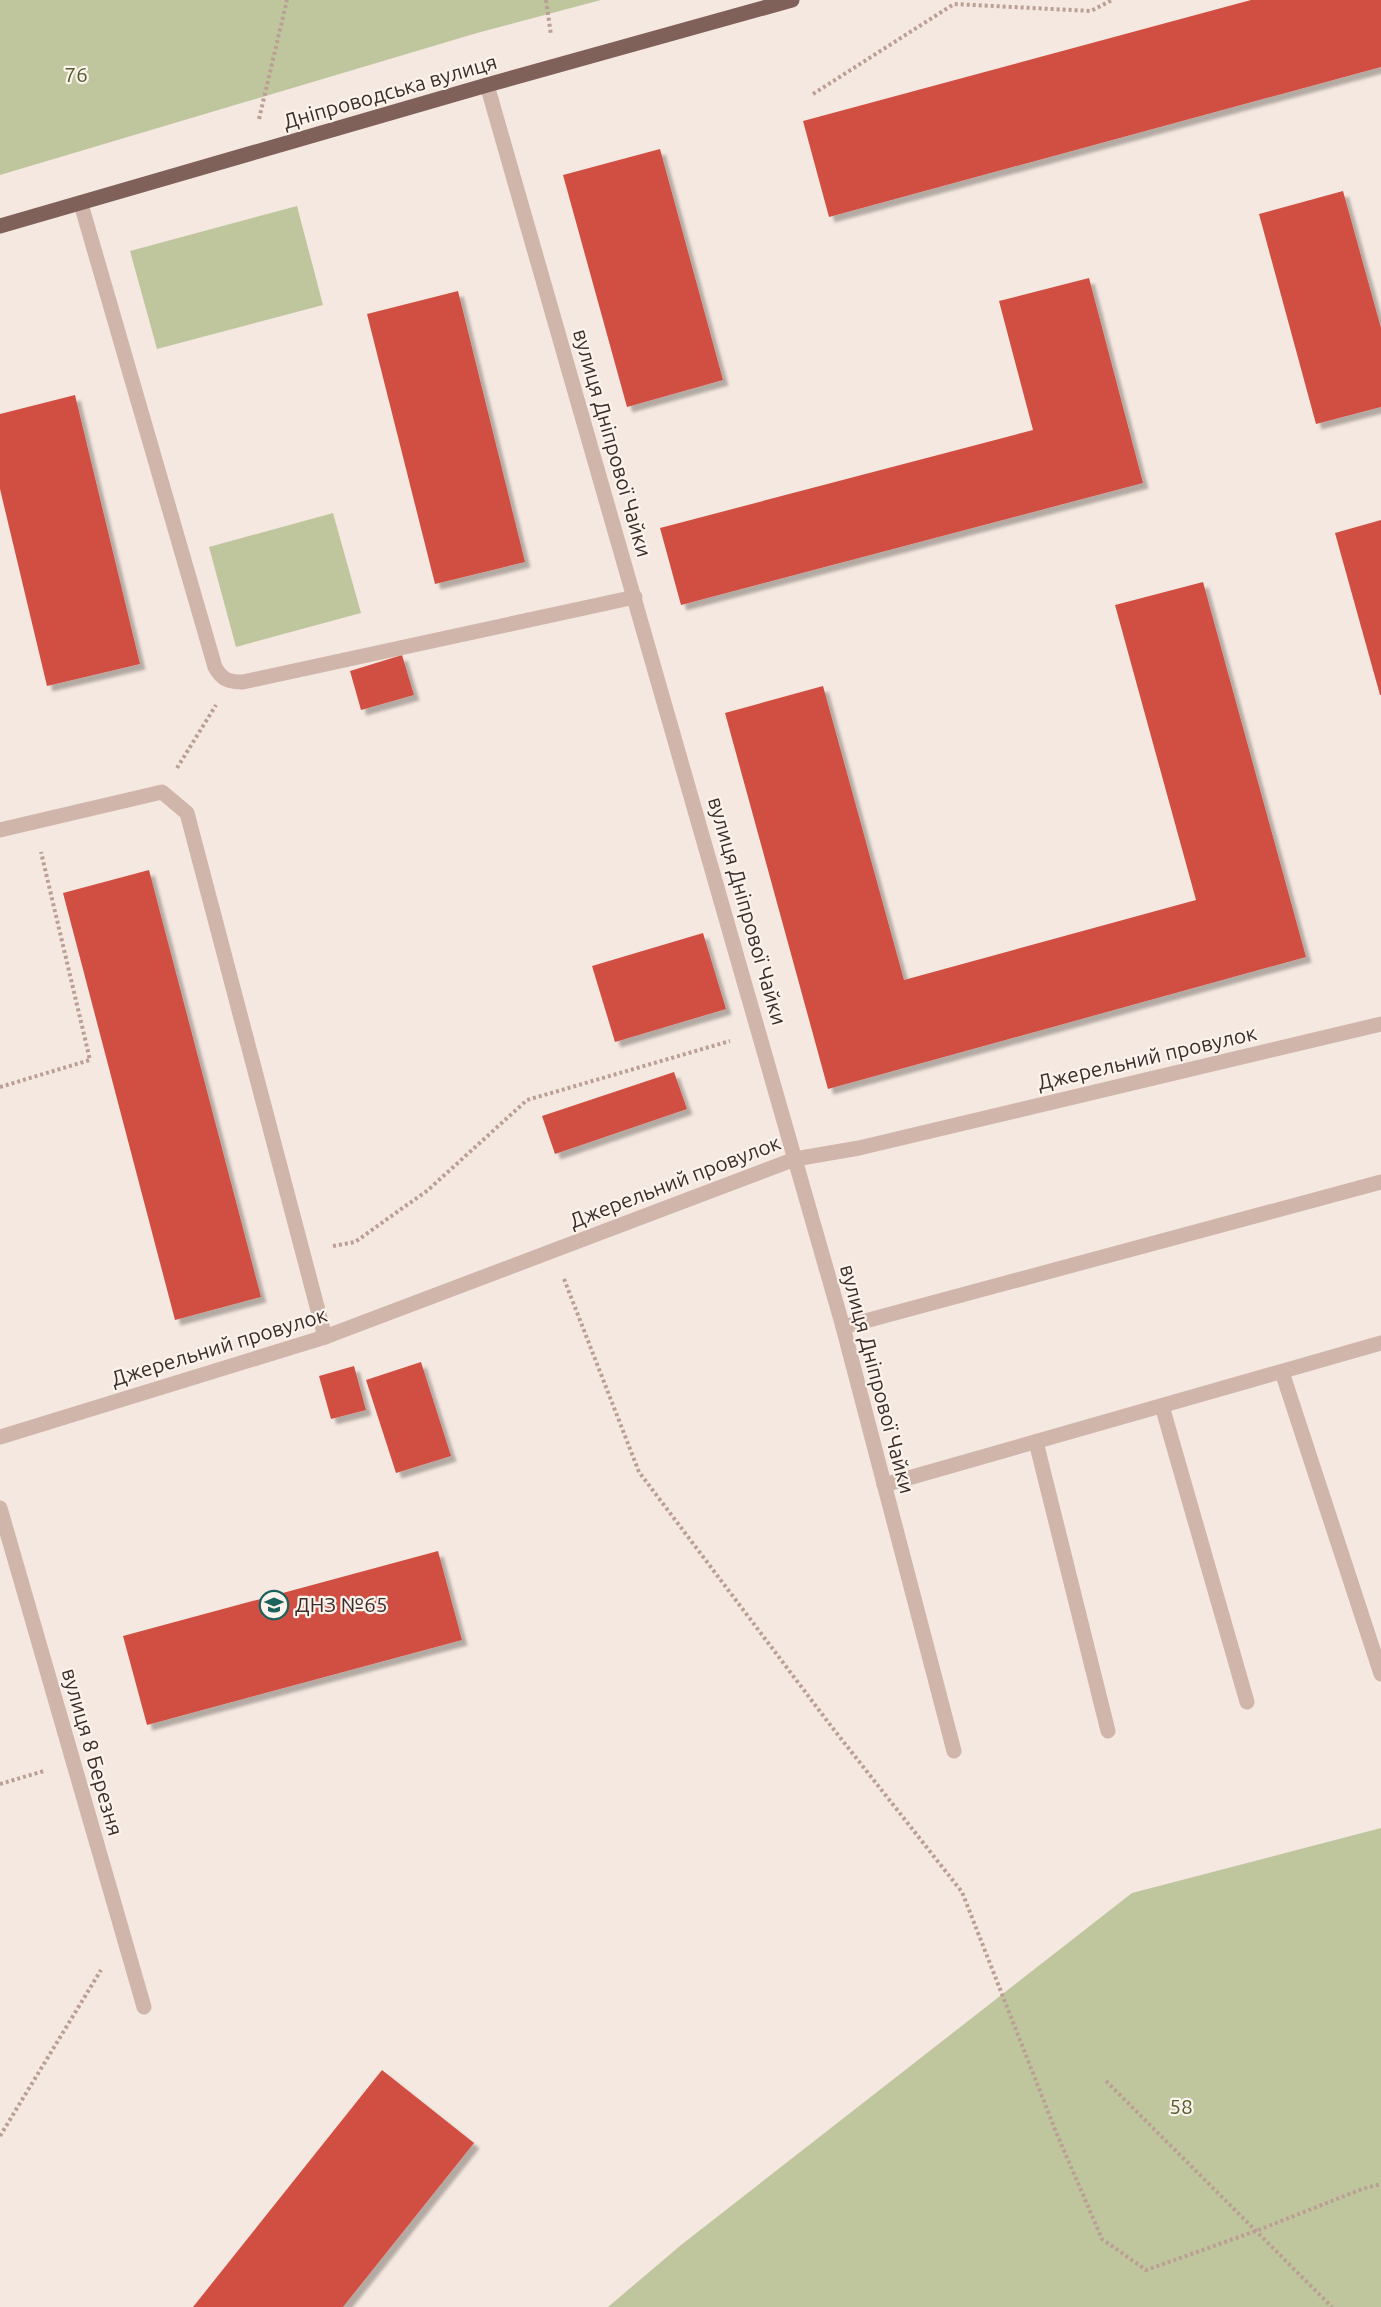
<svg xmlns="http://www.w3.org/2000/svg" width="1381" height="2307" font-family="Ubuntu,sans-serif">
	<defs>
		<filter id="shadow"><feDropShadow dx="5.5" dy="5.5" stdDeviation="1.5" flood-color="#0004"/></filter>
	</defs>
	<rect width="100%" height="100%" fill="#f5e8e0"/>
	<!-- green -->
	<g fill="#bfc69e">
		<path d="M 0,0 L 601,0 L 477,33 L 0,175 Z"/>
		<path d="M 297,206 L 323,305 L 157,349 L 130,251 Z"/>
		<path d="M 333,513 L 361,613 L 236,647 L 209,547 Z"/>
		<path d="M 1381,1828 L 1381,2307 L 608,2307 L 681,2245 L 1132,1893 Z"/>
	</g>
	<!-- building -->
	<g fill="#d05043" filter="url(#shadow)">
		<path d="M 1251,0 L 1381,0 L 1381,67 L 829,217 L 803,121 Z"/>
		<path d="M 660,149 L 723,380 L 627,407 L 563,175 Z"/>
		<path d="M 1343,191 L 1381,328 L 1381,407 L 1316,424 L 1259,214 Z"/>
		<path d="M 1089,278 L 1143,483 L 681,605 L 660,528 L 1033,430 L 999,301 Z"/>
		<path d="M 458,291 L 525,562 L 435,584 L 367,314 Z"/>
		<path d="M 75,395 L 140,664 L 47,686 L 0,489 L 0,414 Z"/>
		<path d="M 1381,520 L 1381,695 L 1380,695 L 1335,533 Z"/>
		<path d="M 1203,582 L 1306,957 L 828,1089 L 725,713 L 823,686 L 904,980 L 1196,900 L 1115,605 Z"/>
		<path d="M 402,655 L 414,695 L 361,710 L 350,671 Z"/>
		<path d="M 149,870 L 261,1297 L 175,1320 L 63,893 Z"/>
		<path d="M 703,933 L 726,1009 L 615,1042 L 592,966 Z"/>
		<path d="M 674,1072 L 687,1109 L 555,1154 L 542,1116 Z"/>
		<path d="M 421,1362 L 451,1456 L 396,1473 L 366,1380 Z"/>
		<path d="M 354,1366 L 366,1410 L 331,1419 L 319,1376 Z"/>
		<path d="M 438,1551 L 462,1640 L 147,1725 L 123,1636 Z"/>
		<path d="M 382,2070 L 474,2143 L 343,2307 L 193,2307 Z"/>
	</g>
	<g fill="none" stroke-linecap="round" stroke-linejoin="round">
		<!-- path -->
		<g stroke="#bb9f94" stroke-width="4" stroke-dasharray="3 3" stroke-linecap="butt">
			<path d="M 546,0 L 551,35"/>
			<path d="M 813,94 L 954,4 L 1091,11 L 1112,0"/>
			<path d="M 259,119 L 287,0"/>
			<path d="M 177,768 L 216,705"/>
			<path d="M 0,1087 L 90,1060 L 41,852"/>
			<path d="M 333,1246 L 355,1242 L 428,1190 L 527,1100 L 730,1041"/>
			<path d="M 564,1279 L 639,1472 L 831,1726 L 962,1892 L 1056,2132 L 1102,2239 L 1146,2270 L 1256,2231 L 1362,2189 L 1381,2184"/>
			<path d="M 0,1784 L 44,1771"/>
			<path d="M 1106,2081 L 1332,2307"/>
			<path d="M 0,2136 L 101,1970"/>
		</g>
		<!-- lane -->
		<g stroke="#cfb5aa" stroke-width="15">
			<path d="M 81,204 L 215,667 C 222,680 229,682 243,682 L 635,597"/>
			<path d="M 0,830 L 162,792 L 187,813 L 325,1337"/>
			<path d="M 843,1327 L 1381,1182"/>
			<path d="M 1282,1372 L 1381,1674"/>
			<path d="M 1162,1406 L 1247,1702"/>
			<path d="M 1036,1442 L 1108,1731"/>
			<path d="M 884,1485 L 1381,1343"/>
		</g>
		<!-- street -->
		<g stroke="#cfb5aa" stroke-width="15">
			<path d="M 487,85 L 843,1327 L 954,1751"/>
			<path d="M 0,1437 L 325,1337 L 795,1159 L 859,1148 L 1381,1024"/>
			<path d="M 0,1508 L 144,2007"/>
		</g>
		<!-- primary -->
		<path stroke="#7f615a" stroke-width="15" d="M 0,226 L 487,85 L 792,0"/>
	</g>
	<!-- icons -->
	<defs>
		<g id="school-ring" transform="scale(1.5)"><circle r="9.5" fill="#fcf3ed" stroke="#1b625c" stroke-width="1.5"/><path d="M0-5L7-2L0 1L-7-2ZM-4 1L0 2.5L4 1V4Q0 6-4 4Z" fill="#1b625c"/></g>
	</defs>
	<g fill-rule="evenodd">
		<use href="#school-ring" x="274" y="1605"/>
	</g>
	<g text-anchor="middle" stroke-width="4.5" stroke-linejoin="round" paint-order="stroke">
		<!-- park labels -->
		<g font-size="21" fill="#525d2b" stroke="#fcf3ed">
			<text x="76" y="82">76</text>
			<text x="1181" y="2114">58</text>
		</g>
		<!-- street labels -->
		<g font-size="21" fill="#3c2d2a" stroke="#fcf3ed">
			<text transform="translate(390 92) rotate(-16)" y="7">Дніпроводська вулиця</text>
			<text transform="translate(612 443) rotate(74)" y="7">вулиця Дніпрової Чайки</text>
			<text transform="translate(747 911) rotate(74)" y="7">вулиця Дніпрової Чайки</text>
			<text transform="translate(1147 1058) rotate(-13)" y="7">Джерельний провулок</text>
			<text transform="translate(675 1182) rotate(-21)" y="7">Джерельний провулок</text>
			<text transform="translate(219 1347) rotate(-17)" y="7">Джерельний провулок</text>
			<text transform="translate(877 1379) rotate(75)" y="7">вулиця Дніпрової Чайки</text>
			<text transform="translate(92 1752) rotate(74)" y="7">вулиця 8 Березня</text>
		</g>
		<!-- poi labels -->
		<g font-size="21" fill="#3c2d2a" stroke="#fcf3ed" text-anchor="start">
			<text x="295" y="1612">ДНЗ №65</text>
		</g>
	</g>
</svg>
